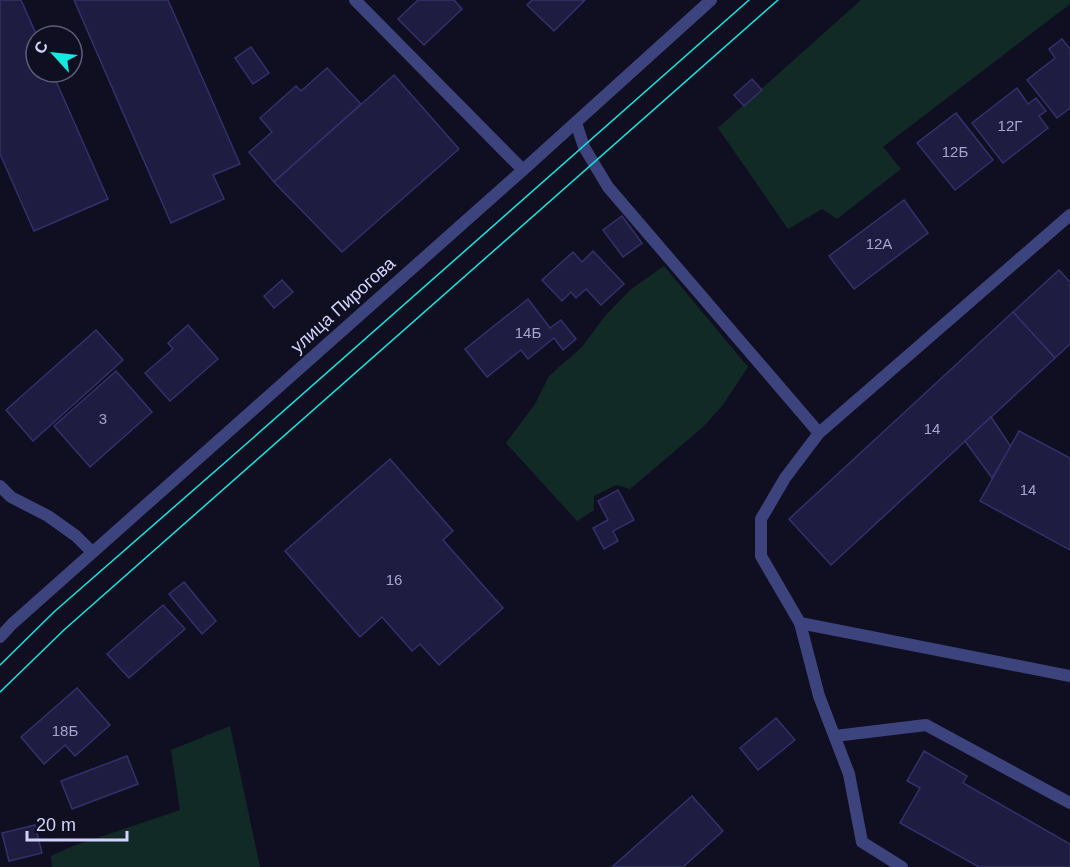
<svg xmlns="http://www.w3.org/2000/svg" width="1070" height="867" font-family="Helvetica,sans-serif">
	<rect width="100%" height="100%" fill="#100f21"/>
	<!-- green -->
	<g fill="#122a26">
		<path d="M 861,0 L 1070,0 L 1070,4 L 883,147 L 901,169 L 837,219 L 822,209 L 788,229 L 718,128 Z"/>
		<path d="M 664,266 L 748,367 L 722,406 L 703,427 L 630,489 L 616,485 L 594,496 L 594,510 L 577,521 L 506,443 L 535,404 L 549,376 L 582,347 L 605,316 L 630,290 Z"/>
		<path d="M 230,726 L 260,867 L 52,867 L 51,856 L 73,846 L 180,810 L 171,750 Z"/>
	</g>
	<!-- building -->
	<g fill="#1f1c41" stroke="#34306b" stroke-width="1.5">
		<path d="M 0,0 L 21,0 L 37,36 L 36,72 L 52,72 L 108,199 L 34,231 L 0,154 Z"/>
		<path d="M 74,0 L 168,0 L 240,164 L 213,175 L 224,199 L 171,223 Z"/>
		<path d="M 418,0 L 454,0 L 462,9 L 424,45 L 398,19 Z"/>
		<path d="M 532,0 L 585,0 L 554,31 L 527,5 Z"/>
		<path d="M 1062,39 L 1070,49 L 1070,108 L 1057,118 L 1027,80 L 1055,58 L 1049,49 Z"/>
		<path d="M 251,47 L 269,73 L 253,84 L 235,58 Z"/>
		<path d="M 327,68 L 361,104 L 274,182 L 249,152 L 272,132 L 260,118 L 296,86 L 301,91 Z"/>
		<path d="M 394,75 L 459,149 L 342,252 L 274,182 Z"/>
		<path d="M 752,79 L 762,90 L 744,106 L 734,95 Z"/>
		<path d="M 1017,88 L 1028,104 L 1036,98 L 1046,111 L 1039,116 L 1048,128 L 1003,163 L 972,123 Z"/>
		<path d="M 956,113 L 993,160 L 955,190 L 917,143 Z"/>
		<path d="M 904,200 L 928,233 L 854,289 L 829,256 Z"/>
		<path d="M 622,216 L 642,243 L 623,257 L 603,230 Z"/>
		<path d="M 593,251 L 624,284 L 601,305 L 586,289 L 576,298 L 571,292 L 562,301 L 542,280 L 573,252 L 582,262 Z"/>
		<path d="M 1059,270 L 1070,282 L 1070,344 L 1055,358 L 1013,312 Z"/>
		<path d="M 282,280 L 293,292 L 274,308 L 264,296 Z"/>
		<path d="M 528,299 L 550,328 L 561,320 L 576,339 L 563,350 L 554,338 L 528,359 L 521,350 L 487,377 L 465,349 Z"/>
		<path d="M 1013,312 L 1055,358 L 831,565 L 789,519 Z"/>
		<path d="M 188,325 L 218,359 L 170,401 L 145,373 L 173,349 L 168,343 Z"/>
		<path d="M 96,330 L 123,360 L 33,441 L 6,410 Z"/>
		<path d="M 116,371 L 152,412 L 90,467 L 54,426 Z"/>
		<path d="M 991,417 L 1011,447 L 992,478 L 965,441 Z"/>
		<path d="M 1019,431 L 1070,458 L 1070,550 L 980,501 Z"/>
		<path d="M 390,459 L 453,531 L 443,540 L 503,608 L 439,665 L 420,644 L 412,651 L 382,617 L 360,637 L 285,551 Z"/>
		<path d="M 618,490 L 634,520 L 613,531 L 618,541 L 604,549 L 593,528 L 608,520 L 598,501 Z"/>
		<path d="M 184,582 L 216,621 L 202,634 L 169,594 Z"/>
		<path d="M 163,605 L 185,629 L 129,678 L 107,654 Z"/>
		<path d="M 77,688 L 110,725 L 75,756 L 65,745 L 44,764 L 21,737 Z"/>
		<path d="M 776,718 L 795,740 L 758,770 L 740,748 Z"/>
		<path d="M 924,751 L 967,776 L 963,783 L 1070,844 L 1070,867 L 979,867 L 900,823 L 920,788 L 907,781 Z"/>
		<path d="M 127,756 L 138,784 L 72,809 L 61,781 Z"/>
		<path d="M 692,796 L 723,831 L 683,867 L 612,867 Z"/>
		<path d="M 35,825 L 42,853 L 9,861 L 2,833 Z"/>
	</g>
	<g fill="none" stroke-linecap="round" stroke-linejoin="round">
		<!-- service -->
		<g stroke="#3d447d" stroke-width="12">
			<path d="M 355,0 L 523,170"/>
			<path d="M 576,123 L 584,147 L 608,187 L 819,433"/>
			<path d="M 0,486 L 11,497 L 48,516 L 76,536 L 92,552"/>
			<path d="M 800,623 L 1070,676"/>
			<path d="M 835,736 L 926,725 L 1070,803"/>
			<path d="M 902,867 L 862,842 L 849,774 L 819,696 L 800,623 L 761,556 L 761,519 L 785,478 L 819,433 L 1070,215"/>
		</g>
		<!-- minor -->
		<path stroke="#3d447d" stroke-width="12" d="M 0,637 L 12,624 L 523,170 L 711,0"/>
		<!-- tram -->
		<g stroke="#11e9e1" stroke-width="1.5">
			<path d="M 0,665 L 55,611 L 253,438 L 749,0"/>
			<path d="M 0,692 L 65,629 L 778,0"/>
		</g>
	</g>
	<g text-anchor="middle" stroke-width="4.5" stroke-linejoin="round" paint-order="stroke">
		<!-- number labels -->
		<g font-size="15" fill="#a5a5cd">
			<text x="1010" y="131">12Г</text>
			<text x="955" y="157">12Б</text>
			<text x="879" y="249">12А</text>
			<text x="528" y="338">14Б</text>
			<text x="103" y="424">3</text>
			<text x="932" y="434">14</text>
			<text x="1028" y="495">14</text>
			<text x="394" y="585">16</text>
			<text x="65" y="736">18Б</text>
		</g>
		<!-- street labels -->
		<g font-size="18" fill="#d2d3fc" stroke="#100f21">
			<text transform="translate(343 305) rotate(-42)" y="6">улица Пирогова</text>
		</g>
	</g>
	<!-- north arrow -->
	<g transform="translate(54 54) rotate(297)"><circle r="28" fill="#100f21" stroke="#5e5d79" stroke-width="1.5"/>
	<path d="M0-4.5L10 22L0 15L-10 22Z" fill="#11e9e1"/>
	<text y="-9" font-size="16" font-weight="bold" text-anchor="middle" fill="#d2d3fc">С</text>
	</g>
	<!-- scale -->
	<path d="M27 831v9h100v-9" fill="none" stroke="#d2d3fc" stroke-width="3"/>
	<text x="36" y="831" font-size="18" fill="#d2d3fc" stroke="#100f21" stroke-width="4.5" paint-order="stroke">20 m</text>
</svg>
